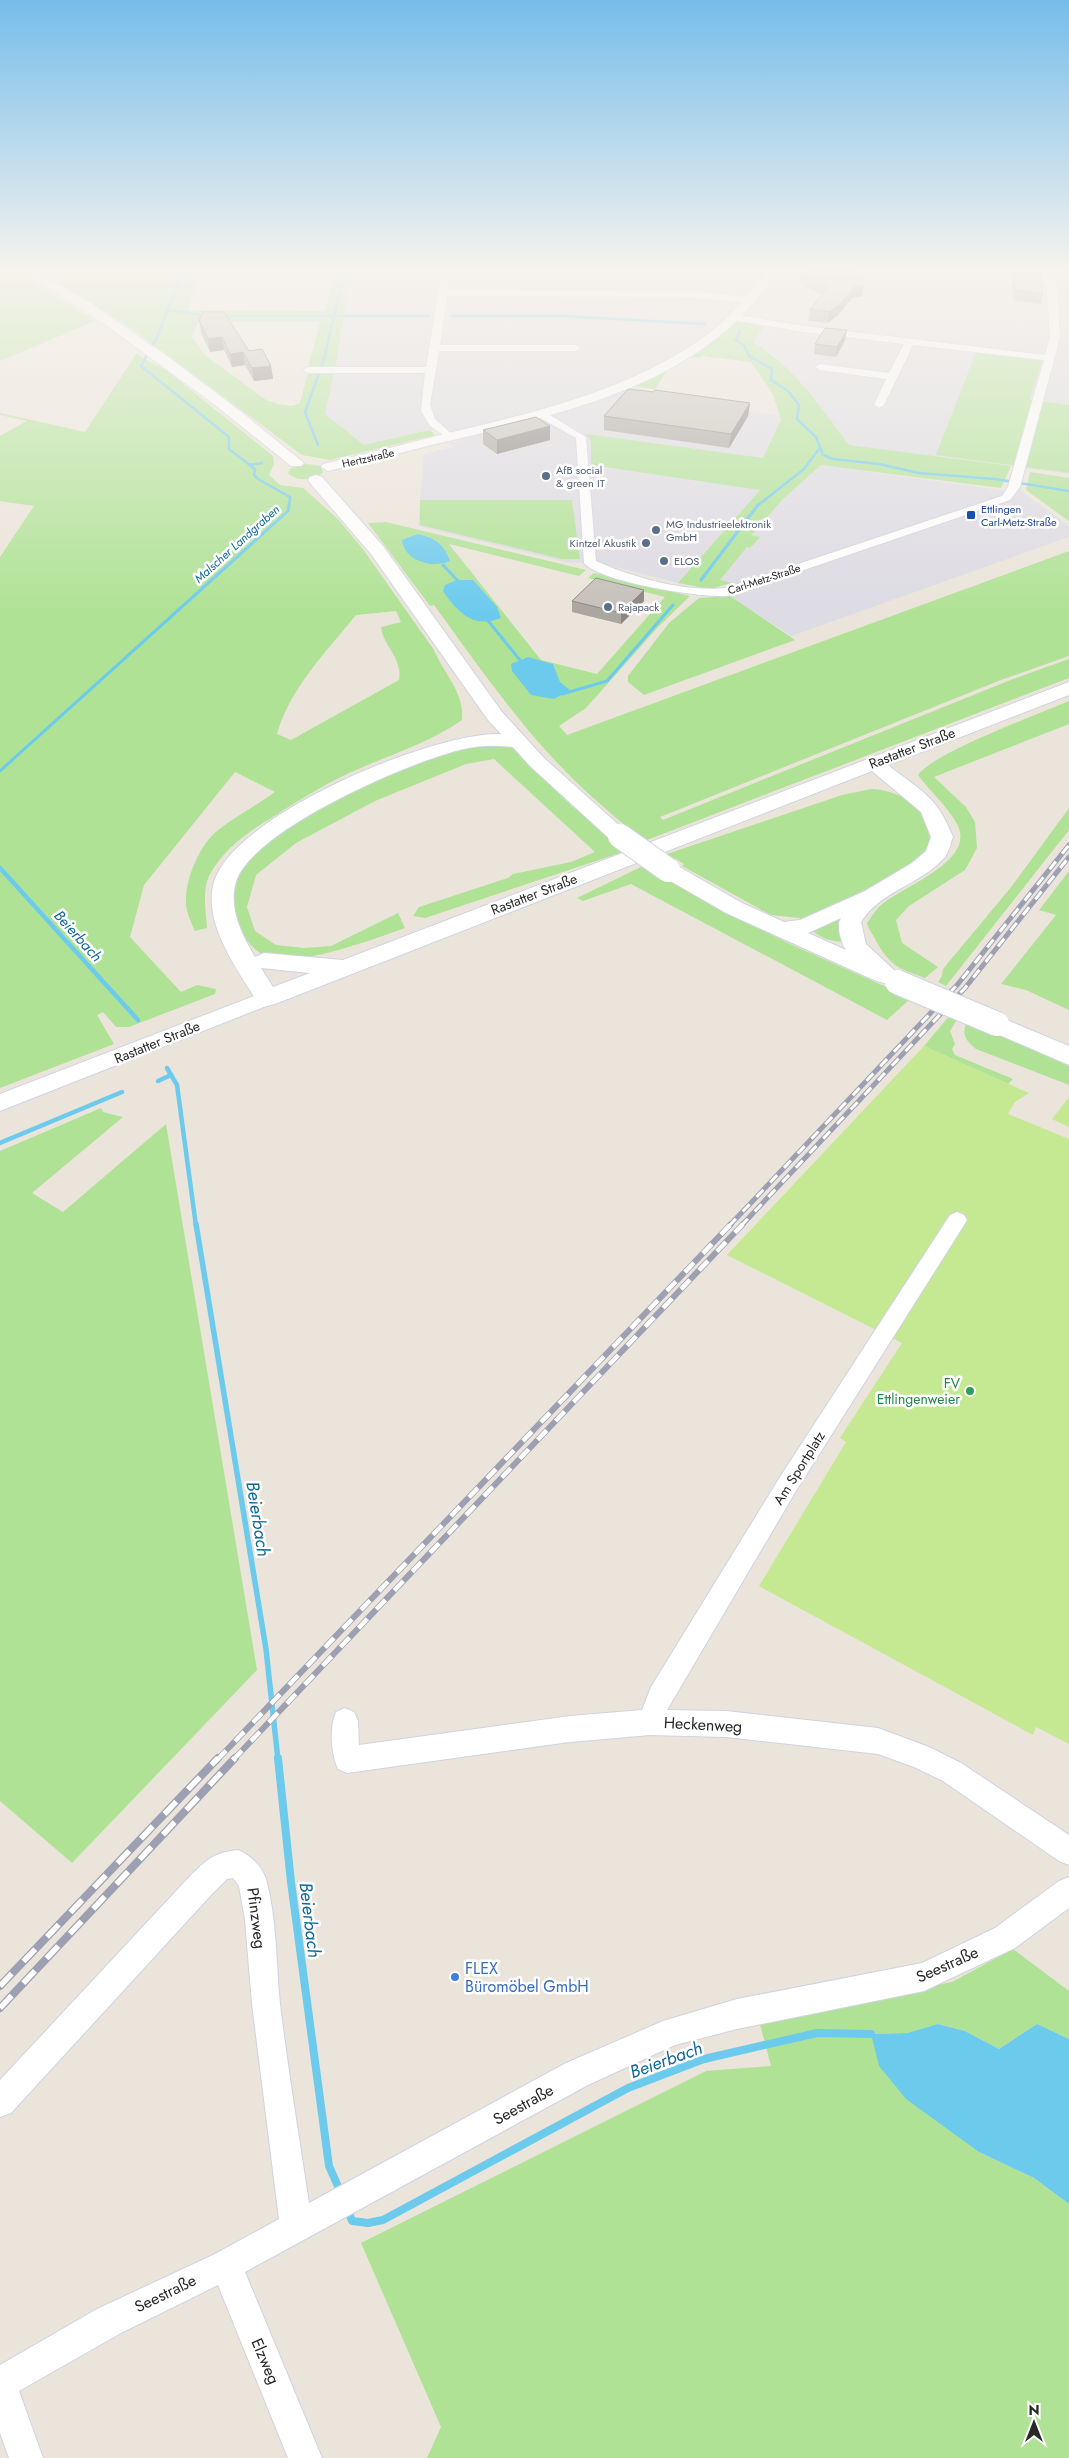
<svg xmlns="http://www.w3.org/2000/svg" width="1069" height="2458" font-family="Jost,sans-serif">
	<rect width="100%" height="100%" fill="#ebe4da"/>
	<!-- industrial -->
	<path fill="#dddbe3" d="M 353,268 L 1069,268 L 1069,474 L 1024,468 L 1021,491 L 1069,526 L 1069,537 L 791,636 L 730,596 L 743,592 L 732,583 L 720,580 L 747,547 L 760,537 L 751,535 L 783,499 L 821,465 L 1007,491 L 1014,467 L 849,445 L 816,400 L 773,354 L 752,342 L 766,325 L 687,356 L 690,357 L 622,394 L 780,416 L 793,452 L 678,583 L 596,562 L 570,563 L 418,526 L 424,454 L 453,447 L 450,443 L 465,439 L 446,427 L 364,445 L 325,414 Z"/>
	<!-- green -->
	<g fill="#b0e296" fill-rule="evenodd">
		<path d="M 0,268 L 30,280 L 95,321 L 0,361 Z"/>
		<path d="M 27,268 L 200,268 L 188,310 L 325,311 L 335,268 L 353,268 L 335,368 L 308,368 L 320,322 L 198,322 L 192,337 L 205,355 L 266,400 L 278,404 L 292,406 L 300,403 L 308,372 L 334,372 L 325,414 L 364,445 L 430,430 L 435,435 L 330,460 L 302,455 L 138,333 L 80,295 L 53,280 L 64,273 L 50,278 Z"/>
		<path d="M 736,319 L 766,324 L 753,342 C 793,366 821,407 849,445 L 1011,466 L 1001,488 L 821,465 L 783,499 L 751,535 L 760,537 L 750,548 L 747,547 L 720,580 L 732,583 L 710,589 L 678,583 L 760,490 L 591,465 L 591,441 L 586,434 L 763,458 L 781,420 L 773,394 L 751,362 L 703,356 L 698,358 L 686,356 Z"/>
		<path d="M 976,352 L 1039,360 L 1042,362 L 1030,400 L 1069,405 L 1069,473 L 936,455 Z"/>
		<path d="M 136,354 L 167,371 L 273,456 L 274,464 L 269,475 L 280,485 L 303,488 L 338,519 L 362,548 L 434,650 C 444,674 465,693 462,720 C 428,744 386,756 349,773 C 322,786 297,801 273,817 C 248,832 223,849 209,876 C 202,891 206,912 207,928 L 195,931 C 190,920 185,910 186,898 C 187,875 200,845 218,830 C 236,816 257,805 275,792 L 235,772 L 144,885 L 130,937 L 181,992 L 197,985 L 216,989 L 215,994 L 129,1027 L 116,1027 L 103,1012 L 97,1015 L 114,1044 L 0,1088 L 0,557 L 34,506 L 0,501 L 0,436 L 27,421 L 0,415 L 0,413 L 85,432 ZM 396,611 L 401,622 L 381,627 C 383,646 403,658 399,680 L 291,740 L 277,734 C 290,688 327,651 356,615 Z"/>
		<path d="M 668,369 L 655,389 L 634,386 Z"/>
		<path d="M 306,464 L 321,466 L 323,473 C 313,480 296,482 288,473 L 291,468 Z"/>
		<path d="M 1030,472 L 1069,478 L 1069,521 L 1026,490 Z"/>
		<path d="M 420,500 L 572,500 L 580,559 L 562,559 L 420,525 Z"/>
		<path d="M 386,522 L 586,570 L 579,576 L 449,544 L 541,660 L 597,674 L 665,597 L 588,578 L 594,573 L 690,596 L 658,627 L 586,708 L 559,726 L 567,735 L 1069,551 L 1069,656 L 1001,680 L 660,817 L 663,820 L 1013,679 L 1069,659 L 1069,678 L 647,840 C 629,830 615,817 599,803 C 533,746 485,675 434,605 L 430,606 L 368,523 Z"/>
		<path d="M 730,596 L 795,640 L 644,695 L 628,682 L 628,676 L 669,623 L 699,598 Z"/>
		<path d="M 1069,701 L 1069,724 L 934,777 L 966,807 L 975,822 L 977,848 L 965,870 L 909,906 L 896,920 L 902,943 L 938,967 L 925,978 C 898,968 891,967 876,941 C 873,934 869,931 867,923 C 871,918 874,912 879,907 C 898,888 975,863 958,826 C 948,806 931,793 918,775 C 933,753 1039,714 1069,701 Z"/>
		<path d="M 489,741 L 503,743 L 512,748 L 572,806 L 626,851 L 425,918 L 413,916 L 419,907 L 508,878 L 513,874 L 571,862 L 595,852 L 494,759 L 466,764 L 375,801 L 296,843 L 256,875 L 247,907 L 255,931 L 276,945 L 304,948 L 331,946 L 398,913 L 405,928 C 374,939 289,972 260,953 C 248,945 241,932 236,920 C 225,894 238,871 255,852 C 270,835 291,824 310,813 C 367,781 426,759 489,741 Z"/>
		<path d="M 871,789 C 890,788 927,805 932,826 C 934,832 931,843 931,849 L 907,867 L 805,922 L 799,918 L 771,915 L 682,866 L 684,864 L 667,854 L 842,795 Z"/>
		<path d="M 1069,808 L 1069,830 L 946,986 L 938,982 L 942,976 L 943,969 L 1012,886 Z"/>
		<path d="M 647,864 L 719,908 L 790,944 L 911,998 L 887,1020 L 631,884 L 583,901 L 577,898 Z"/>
		<path d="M 1069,871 L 1069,1010 L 1026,990 L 1001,984 L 1056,915 L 1039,910 Z"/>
		<path d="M 846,908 L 846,941 C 833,943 819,938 810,928 Z"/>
		<path d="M 950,1015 L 958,1018 L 950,1031 L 955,1044 L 952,1049 L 955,1055 L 1013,1079 L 1008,1084 L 924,1046 Z"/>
		<path d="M 967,1022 L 1069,1065 L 1069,1085 L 976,1049 C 966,1041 961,1034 967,1022 Z"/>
		<path d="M 101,1108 L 103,1112 L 123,1117 L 32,1193 L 63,1212 L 166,1124 L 257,1670 L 72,1863 L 0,1801 L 0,1151 Z"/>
		<path d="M 1013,1949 L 1069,1991 L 1069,2039 L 1037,2024 L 999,2049 L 965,2031 L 938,2024 L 907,2033 L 871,2034 L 979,2152 L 1034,2178 L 1069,2204 L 1069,2458 L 427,2458 L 441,2427 L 361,2243 L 706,2071 L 771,2066 L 758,2017 L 952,1982 Z"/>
	</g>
	<!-- pitch -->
	<g fill="#c4e992">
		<path d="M 924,1046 L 1029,1093 L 1015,1102 L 1008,1114 L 1069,1139 L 1069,1744 L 1036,1727 L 1033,1735 L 759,1586 L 846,1442 L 840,1438 L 902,1343 L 727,1255 Z"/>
		<path d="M 1069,1097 L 1069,1127 L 1052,1119 Z"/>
	</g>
	<!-- water -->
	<g fill="#6ccbed">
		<path d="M 418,534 C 436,539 443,543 450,561 C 433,569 404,561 402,540 Z"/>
		<path d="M 457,580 L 473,580 L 497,607 L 501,618 C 474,629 458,613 443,591 L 445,585 Z"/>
		<path d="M 528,657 L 553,664 L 560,682 L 570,690 L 554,699 L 531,695 L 512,671 L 511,664 Z"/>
		<path d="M 938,2024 L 965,2031 L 999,2049 L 1037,2024 L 1069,2039 L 1069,2204 L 1034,2178 L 979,2152 L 906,2099 L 879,2066 L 871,2034 L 907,2033 Z"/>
	</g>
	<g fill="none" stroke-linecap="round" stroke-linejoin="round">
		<!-- stream-far4 -->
		<g stroke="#6ccbed" stroke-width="2.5">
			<path d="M 184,268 L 157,337 L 141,366 L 229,437 L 229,449 L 255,469 L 254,475 L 258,479 L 290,497 L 289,506"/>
			<path d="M 167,310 L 208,316"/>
			<path d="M 222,316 L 429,316"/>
			<path d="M 452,316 L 562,316 L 705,324"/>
			<path d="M 740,331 L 736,340 L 744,345 L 749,356 L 772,369 L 771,380 L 788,391 L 799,405 L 797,419 L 816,437 L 823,455 L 833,459 L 879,464 L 919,473 L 995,479 L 1069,491"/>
			<path d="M 318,445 L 305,412 L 324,359 L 345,268"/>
			<path d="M 249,465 L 262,463"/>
			<path d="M 757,506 L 804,469 L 819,449"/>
		</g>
		<!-- stream-far3 -->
		<g stroke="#6ccbed" stroke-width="3">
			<path d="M 443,565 L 461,584"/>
			<path d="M 701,580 L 758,505"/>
			<path d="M 485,617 L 524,665"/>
			<path d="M 556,690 L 562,694 L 607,681 L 673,605"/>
			<path d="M 0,771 L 288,511 L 289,505"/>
		</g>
		<!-- stream-far2 -->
		<g stroke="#6ccbed" stroke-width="4.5">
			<path d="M 0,868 L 138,1020"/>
			<path d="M 167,1068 L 177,1085 L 196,1226"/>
			<path d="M 158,1081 L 171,1075"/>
			<path d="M 0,1143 L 122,1092"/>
		</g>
		<!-- stream-far1 -->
		<path stroke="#6ccbed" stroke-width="5.5" d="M 196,1224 L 266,1649 L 278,1760"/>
		<!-- stream -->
		<g stroke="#6ccbed" stroke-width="8">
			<path d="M 278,1758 L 291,1882 L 329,2166 L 341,2193"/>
			<path d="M 348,2210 L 352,2221 L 368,2223 L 383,2220 L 628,2088 L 704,2059 L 817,2033 L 871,2034"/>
		</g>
		<!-- minor casing -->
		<g stroke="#cfd3e2" stroke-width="2">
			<g id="minor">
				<path d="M 384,268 L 551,268 L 555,271 L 551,274 L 451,273 L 448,290 L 690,291 L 750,297 L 755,300 L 750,303 L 690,297 L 447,296 L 440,345 L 576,345 L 581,348 L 576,351 L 439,351 L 430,405 L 435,419 L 455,437 L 450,440 L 430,426 L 421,411 L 425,373 L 308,373 L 303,370 L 308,367 L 426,367 L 442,273 L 387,273 L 384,272 Z"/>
				<path d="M 1038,268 L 1046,268 L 1057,287 L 1060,337 L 1020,487 L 1010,500 L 727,596 C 701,598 600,582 584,563 L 576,438 L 537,416 L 537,412 L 545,412 L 586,437 L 596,561 C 635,578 683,592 726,588 L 1002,496 L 1008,487 L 1044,360 L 913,345 L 884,405 L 879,408 L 874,405 L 886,379 L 820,370 L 815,367 L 820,364 L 889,373 L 904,344 L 804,332 L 733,320 L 728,317 L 733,314 L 804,326 L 1045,355 L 1050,337 L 1047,287 Z"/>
				<path d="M 957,1212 L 964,1215 L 967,1220 L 964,1225 L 796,1491 L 667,1710 L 726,1711 L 878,1728 L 929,1747 L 961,1763 L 1069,1835 L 1069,1865 L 1059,1861 L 943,1781 L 914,1767 L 878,1754 L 726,1737 L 650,1735 L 570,1742 L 347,1773 L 338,1769 C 331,1753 329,1728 336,1712 L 345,1708 L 354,1712 L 358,1721 L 359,1745 L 570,1716 L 642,1710 L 651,1687 L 780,1477 L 950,1215 Z"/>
				<path d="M 238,1850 C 250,1855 262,1866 266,1879 C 277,1919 276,1963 280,2004 C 288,2070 299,2137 309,2203 L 566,2063 L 663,2021 L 737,1999 L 922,1963 L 995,1928 L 1059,1881 L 1069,1877 L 1069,1908 L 1015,1948 L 924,1991 L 737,2029 L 675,2045 L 588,2085 L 245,2272 L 322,2458 L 288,2458 L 218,2285 L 121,2333 L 19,2391 L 43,2458 L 9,2458 L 0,2433 L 0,2365 L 97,2309 L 215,2254 L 279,2219 L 252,2004 L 245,1920 L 239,1886 L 233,1878 L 227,1879 L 212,1894 L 11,2113 L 0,2117 L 0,2080 L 192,1874 C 209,1858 214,1853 238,1850 Z"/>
			</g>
		</g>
		<!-- tertiary casing -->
		<g stroke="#cfd3e2" stroke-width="2">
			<g id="tertiary">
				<path d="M 770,268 L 780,268 C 762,294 742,318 717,338 C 643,396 546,417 457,439 C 414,449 371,461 328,471 L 321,467 L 323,464 C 366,454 409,443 452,432 C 541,411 633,389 708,334 C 732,316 751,292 770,268 Z"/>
				<path d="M 267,991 L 274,993 L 277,998 L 274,1003 L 0,1111 L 0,1094 Z"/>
			</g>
		</g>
		<!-- secondary casing -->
		<g stroke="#cfd3e2" stroke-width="2">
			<g id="secondary">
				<path d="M 10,268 L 26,268 L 37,273 L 86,300 L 167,356 L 244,414 L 304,463 L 301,466 L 291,466 L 215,405 L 107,326 L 61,295 Z"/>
				<path d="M 316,475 L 322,477 L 383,546 L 502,712 L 544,758 L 631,836 L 628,841 L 620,842 L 612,841 L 530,766 L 513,747 C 496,745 480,745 464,749 C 413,760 251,830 236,882 C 228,908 242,935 255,957 L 264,953 L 343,960 L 1069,682 L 1069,695 L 888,765 C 921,791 937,796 953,837 C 950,844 949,853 944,858 C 920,885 880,891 861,922 L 866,944 L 896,972 L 900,977 L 896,982 C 884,986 876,980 865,976 L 726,913 L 660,875 L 657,870 L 660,865 L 668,863 L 676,865 L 742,903 L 784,922 L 800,920 L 865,891 L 912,863 L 926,851 L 931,837 L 921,812 L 872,771 L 275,1004 L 267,1006 L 259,1004 C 238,971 202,923 214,882 C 233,815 435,731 501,734 L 488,720 L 371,554 L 310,483 L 308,480 L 310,477 ZM 841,918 C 836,926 841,942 846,950 L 808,933 ZM 261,968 L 310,973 L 273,987 Z"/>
				<path d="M 997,1016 L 1069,1046 L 1069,1065 L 988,1030 L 985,1024 L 988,1018 Z"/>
			</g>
		</g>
		<!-- minor -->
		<use href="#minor" fill="#fff" fill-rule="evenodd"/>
		<!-- tertiary -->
		<use href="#tertiary" fill="#fff" fill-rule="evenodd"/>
		<!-- secondary -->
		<use href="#secondary" fill="#fff" fill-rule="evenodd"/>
		<!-- rail-far2 casing -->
		<g stroke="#9da0b3" stroke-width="5">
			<g id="rail-far2">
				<path d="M 729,1226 L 958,984 L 1069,845"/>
				<path d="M 741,1226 L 965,988 L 1069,857"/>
			</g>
		</g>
		<!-- rail-far1 casing -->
		<g stroke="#9da0b3" stroke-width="6">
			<g id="rail-far1">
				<path d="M 217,1760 L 731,1224"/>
				<path d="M 233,1760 L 743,1224"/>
			</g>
		</g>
		<!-- rail casing -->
		<g stroke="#9da0b3" stroke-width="8">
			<g id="rail">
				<path d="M 0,1986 L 218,1758"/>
				<path d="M 0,2008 L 235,1758"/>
			</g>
		</g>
		<!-- rail-far2 -->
		<use href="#rail-far2" stroke="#fff" stroke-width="3" stroke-dasharray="10" stroke-linecap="butt"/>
		<!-- rail-far1 -->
		<use href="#rail-far1" stroke="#fff" stroke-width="4.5" stroke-dasharray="13" stroke-linecap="butt"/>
		<!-- rail -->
		<use href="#rail" stroke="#fff" stroke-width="5.5" stroke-dasharray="17" stroke-linecap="butt"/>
		<!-- secondary-bridge casing -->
		<g stroke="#cfd3e2" stroke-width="26" stroke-linecap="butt">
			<g id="secondary-bridge">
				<path d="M 620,836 L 668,870"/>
				<path d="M 897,982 L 997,1024"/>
			</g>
		</g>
		<!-- secondary-bridge -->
		<use href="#secondary-bridge" stroke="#fff" stroke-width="24"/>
	</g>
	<!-- wall -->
	<g fill="#aaa6a0">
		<path d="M 812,268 L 856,268 L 864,285 L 862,297 L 853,297 L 838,315 L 828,323 L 808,321 L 810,309 L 822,295 L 799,284 L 801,273 L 813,272 Z"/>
		<path d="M 1014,273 L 1043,294 L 1041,304 L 1013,300 L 1012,283 Z"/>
		<path d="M 199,320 L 271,366 L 273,379 L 254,381 L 245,365 L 232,367 L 224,350 L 210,352 L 201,333 Z"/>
		<path d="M 847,330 L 845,340 L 836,357 L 814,354 L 815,344 Z"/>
		<path d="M 654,392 L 750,403 L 748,416 L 729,448 L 604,430 L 604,416 Z"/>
		<path d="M 483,430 L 550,440 L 497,454 L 483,444 Z"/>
		<path d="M 572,601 L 644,601 L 621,624 L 572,612 Z"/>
	</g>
	<!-- shaded-wall -->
	<g fill="#8b8782">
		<path d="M 864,285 L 862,297 L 853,297 L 838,315 L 828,323 L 829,312 L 855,286 Z"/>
		<path d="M 847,330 L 845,340 L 836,357 L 837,347 Z"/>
		<path d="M 222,337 L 224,350 L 210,352 L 208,339 Z"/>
		<path d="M 243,352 L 245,365 L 232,367 L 230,354 Z"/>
		<path d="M 271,366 L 273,379 L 254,381 L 252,368 Z"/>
		<path d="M 750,403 L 748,416 L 729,448 L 731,434 Z"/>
		<path d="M 550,426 L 550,440 L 497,454 L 497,440 Z"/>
		<path d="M 644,590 L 644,601 L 621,624 L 621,613 Z"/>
	</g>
	<!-- building -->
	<g fill="#c6c1ba" stroke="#8b8782">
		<path d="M 817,268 L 856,268 L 864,285 L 855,286 L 840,304 L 829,312 L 810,309 L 829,287 L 801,273 L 818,272 Z"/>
		<path d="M 1014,273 L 1041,273 L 1043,294 L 1015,290 Z"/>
		<path d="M 203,312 L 224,312 L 249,351 L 262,349 L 271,366 L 252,368 L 243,352 L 230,354 L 222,337 L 208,339 L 199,320 Z"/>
		<path d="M 825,328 L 847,330 L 837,347 L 815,344 Z"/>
		<path d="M 628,389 L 654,392 L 655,390 L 750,403 L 731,434 L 604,416 Z"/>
		<path d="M 536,417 L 550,426 L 497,440 L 483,430 Z"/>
		<path d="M 596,578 L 644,590 L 621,613 L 572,601 Z"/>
	</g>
	<!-- sky -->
	<linearGradient id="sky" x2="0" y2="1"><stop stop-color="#76bdea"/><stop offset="0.44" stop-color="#f6f3ee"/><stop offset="1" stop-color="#f6f3ee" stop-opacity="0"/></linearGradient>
	<rect width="1069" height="612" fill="url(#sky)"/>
	<!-- markers -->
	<g fill="#5c6f8a" stroke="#fff" stroke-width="2">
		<circle cx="546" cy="476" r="5"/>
		<circle cx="656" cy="530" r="5"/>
		<circle cx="646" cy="543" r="5"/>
		<circle cx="664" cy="561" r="5"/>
		<circle cx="608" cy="607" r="5"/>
	</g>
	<rect fill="#1a4fb4" stroke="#fff" stroke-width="2" x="966" y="510" width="10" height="10" rx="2.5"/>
	<circle fill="#2e9e5b" stroke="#fff" stroke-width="2" cx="970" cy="1391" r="5"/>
	<circle fill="#3f7fe0" stroke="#fff" stroke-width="2" cx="455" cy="1977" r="5"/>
	<g text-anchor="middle" stroke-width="5" stroke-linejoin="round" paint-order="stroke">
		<!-- far-street labels -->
		<g font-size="11" fill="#282828" stroke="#fff">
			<text transform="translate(368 458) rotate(-13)" y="4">Hertzstraße</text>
			<text transform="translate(764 579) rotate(-18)" y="4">Carl-Metz-Straße</text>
		</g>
		<!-- far-service labels -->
		<g font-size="11" fill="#4e5e75" stroke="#fff" text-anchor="start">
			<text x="556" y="474">AfB social<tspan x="556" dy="13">&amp; green IT</tspan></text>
			<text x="666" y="528">MG Industrieelektronik<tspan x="666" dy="13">GmbH</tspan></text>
			<text x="636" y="547" text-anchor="end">Kintzel Akustik</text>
			<text x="674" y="565">ELOS</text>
			<text x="618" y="611">Rajapack</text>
		</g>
		<!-- far-transit labels -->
		<g font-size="11" fill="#164399" stroke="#fff" text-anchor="start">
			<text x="981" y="513">Ettlingen<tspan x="981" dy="13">Carl-Metz-Straße</tspan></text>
		</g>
		<!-- far-water labels -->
		<g font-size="12" font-style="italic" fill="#0e6897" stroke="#fff">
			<text transform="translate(237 544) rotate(-42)" y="4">Malscher Landgraben</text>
		</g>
		<!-- street labels -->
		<g font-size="14" fill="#282828" stroke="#fff">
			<text transform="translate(912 748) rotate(-21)" y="5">Rastatter Straße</text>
			<text transform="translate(534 894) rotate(-21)" y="5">Rastatter Straße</text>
			<text transform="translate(157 1042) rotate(-22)" y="5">Rastatter Straße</text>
			<text transform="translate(799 1468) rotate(-58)" y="5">Am Sportplatz</text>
		</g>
		<!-- leisure labels -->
		<g font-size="14" fill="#27864d" stroke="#fff" text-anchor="end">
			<text x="960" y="1388">FV<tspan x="960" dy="16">Ettlingenweier</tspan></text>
		</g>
		<!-- water labels -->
		<g font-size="15" font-style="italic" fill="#0e6897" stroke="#fff">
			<text transform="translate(78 936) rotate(48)" y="5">Beierbach</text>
		</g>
		<!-- near-street labels -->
		<g font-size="16" fill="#282828" stroke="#fff">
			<text transform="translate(703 1724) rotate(3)" y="6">Heckenweg</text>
			<text transform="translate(257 1918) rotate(83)" y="6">Pfinzweg</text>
			<text transform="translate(947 1964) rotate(-24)" y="6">Seestraße</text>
			<text transform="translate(523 2104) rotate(-29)" y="6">Seestraße</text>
			<text transform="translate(165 2293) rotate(-26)" y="6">Seestraße</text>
			<text transform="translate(266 2361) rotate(67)" y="6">Elzweg</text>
		</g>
		<!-- near-shop labels -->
		<g font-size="16" fill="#366cbe" stroke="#fff" text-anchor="start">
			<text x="465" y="1974">FLEX<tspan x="465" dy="18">Büromöbel GmbH</tspan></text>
		</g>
		<!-- near-water labels -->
		<g font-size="18" font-style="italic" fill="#0e6897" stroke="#fff">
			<text transform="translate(258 1519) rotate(81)" y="6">Beierbach</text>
			<text transform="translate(310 1920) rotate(83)" y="6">Beierbach</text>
			<text transform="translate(666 2060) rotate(-20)" y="6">Beierbach</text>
		</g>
	</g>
	<!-- north arrow -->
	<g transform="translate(1034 2423)" stroke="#ffffff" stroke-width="4" paint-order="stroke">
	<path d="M0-4L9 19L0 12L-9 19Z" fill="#282828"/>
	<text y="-8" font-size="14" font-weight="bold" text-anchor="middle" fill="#282828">N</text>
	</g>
</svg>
